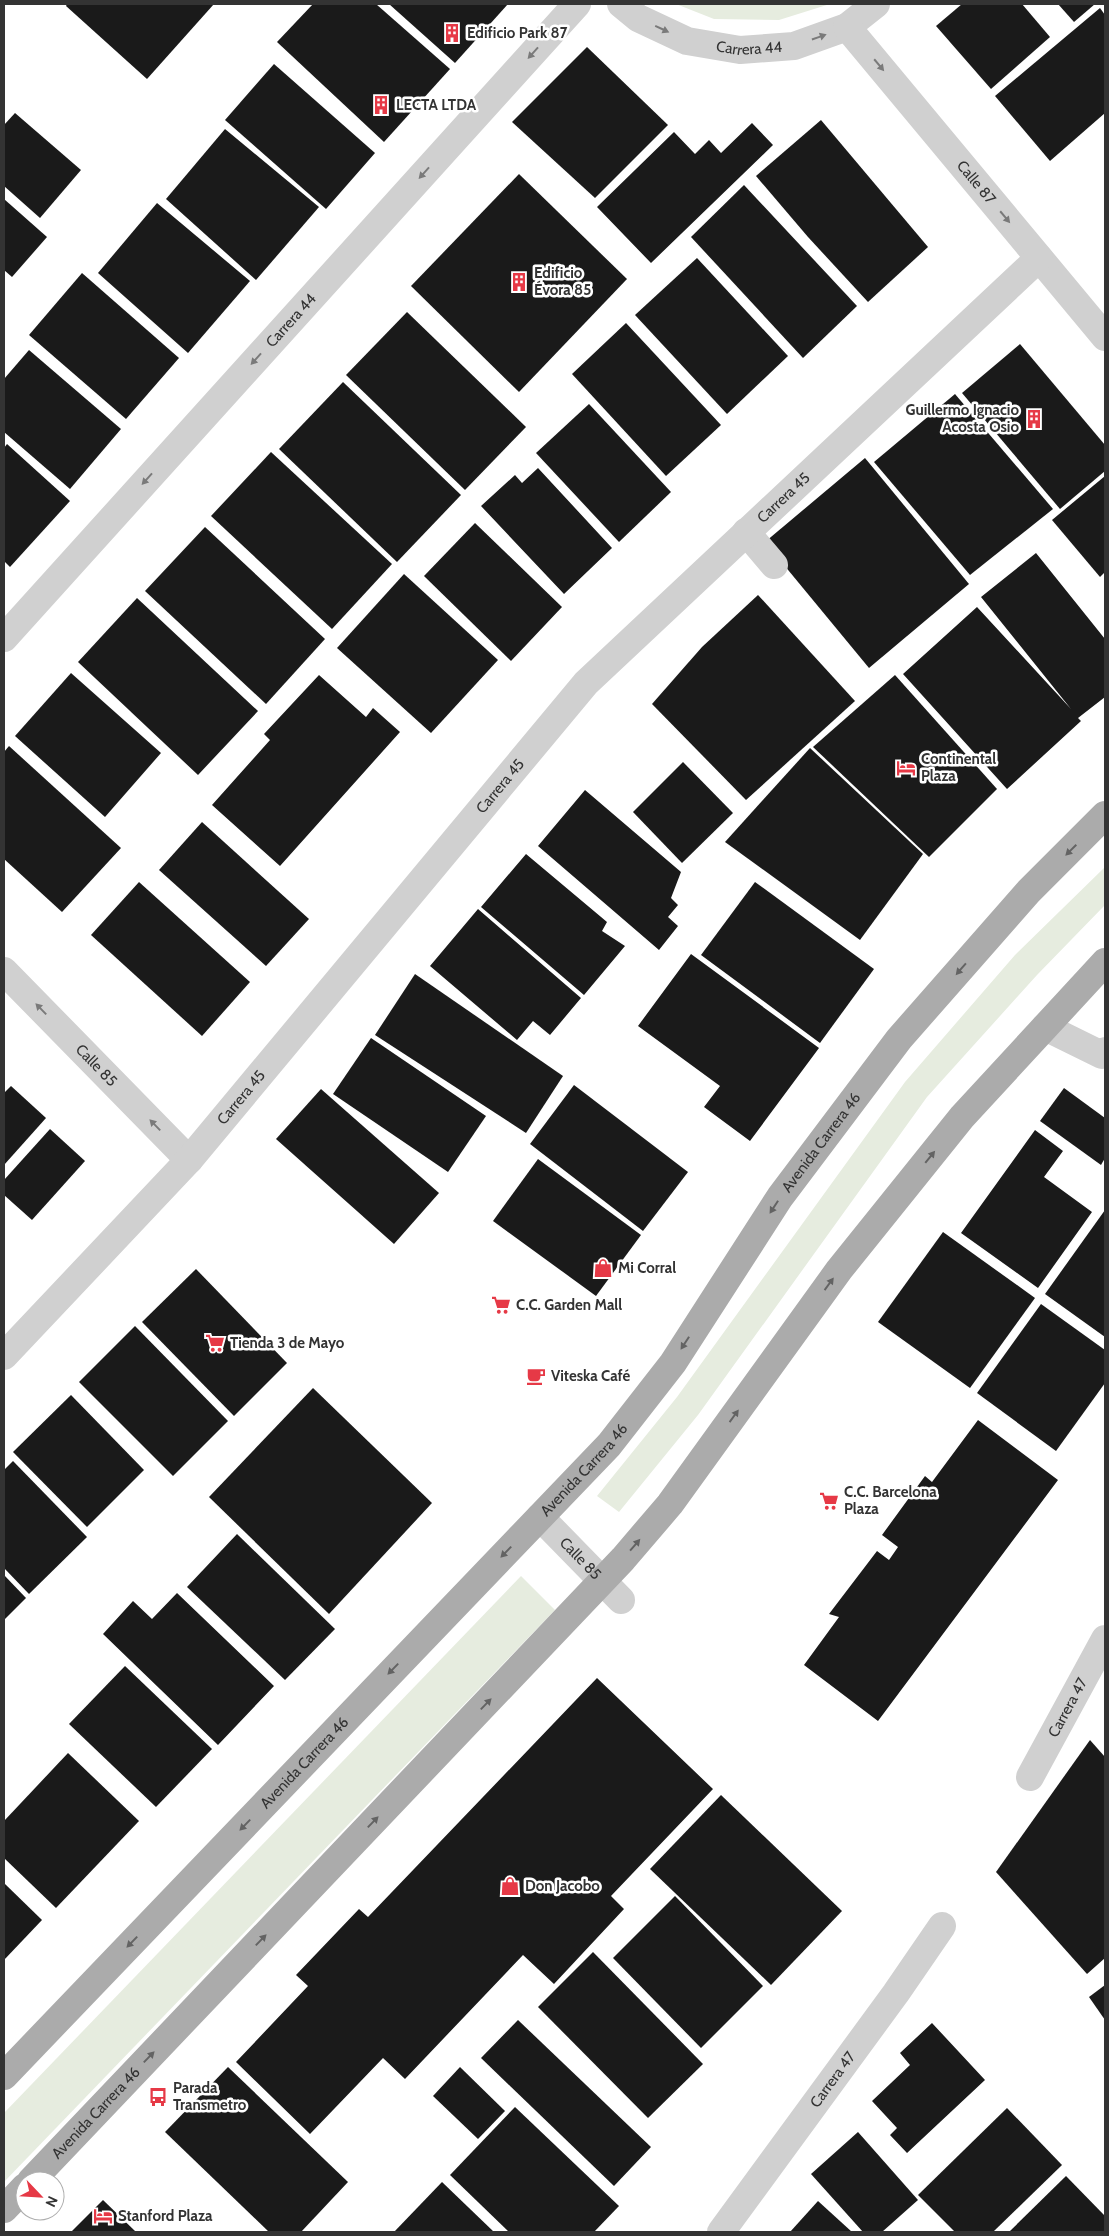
<svg xmlns="http://www.w3.org/2000/svg" width="1109" height="2236" font-family="Cabin,sans-serif">
	<rect width="100%" height="100%" fill="#fff"/>
	<!-- green -->
	<g fill="#e6ecdf">
		<path d="M 676,4 L 830,4 L 779,20 L 714,19 Z"/>
		<path d="M 1105,867 L 1105,905 L 1037,975 L 927,1097 L 698,1415 L 619,1512 L 597,1496 L 677,1397 L 905,1082 L 1015,955 Z"/>
		<path d="M 521,1576 L 555,1610 L 4,2182 L 4,2113 Z"/>
	</g>
	<!-- building -->
	<g fill="#1a1a1a">
		<path d="M 67,4 L 214,4 L 147,79 L 66,6 Z"/>
		<path d="M 313,4 L 376,4 L 450,69 L 384,142 L 277,42 Z"/>
		<path d="M 389,4 L 508,4 L 455,63 Z"/>
		<path d="M 962,4 L 1022,4 L 1050,37 L 991,89 L 936,26 Z"/>
		<path d="M 1058,4 L 1095,4 L 1074,22 Z"/>
		<path d="M 1100,8 L 1105,15 L 1105,113 L 1050,161 L 995,96 Z"/>
		<path d="M 587,47 L 668,125 L 595,198 L 512,122 Z"/>
		<path d="M 274,64 L 375,153 L 326,209 L 225,120 Z"/>
		<path d="M 15,113 L 81,170 L 40,218 L 4,186 L 4,125 Z"/>
		<path d="M 821,120 L 928,247 L 868,302 L 808,237 L 756,176 Z"/>
		<path d="M 752,123 L 773,145 L 651,263 L 597,207 L 674,132 L 695,154 L 709,140 L 721,153 Z"/>
		<path d="M 225,129 L 319,207 L 256,280 L 166,199 Z"/>
		<path d="M 519,174 L 627,279 L 519,392 L 411,286 Z"/>
		<path d="M 744,185 L 857,306 L 803,358 L 691,237 Z"/>
		<path d="M 4,199 L 47,237 L 12,277 L 4,270 Z"/>
		<path d="M 157,203 L 250,281 L 188,353 L 98,273 Z"/>
		<path d="M 697,258 L 788,356 L 727,414 L 635,315 Z"/>
		<path d="M 82,273 L 179,358 L 126,419 L 29,335 Z"/>
		<path d="M 407,312 L 526,427 L 465,490 L 346,375 Z"/>
		<path d="M 626,323 L 721,425 L 666,476 L 572,374 Z"/>
		<path d="M 1020,344 L 1105,445 L 1105,471 L 1060,509 L 962,393 Z"/>
		<path d="M 29,350 L 121,429 L 70,489 L 4,432 L 4,379 Z"/>
		<path d="M 343,382 L 461,495 L 397,562 L 279,449 Z"/>
		<path d="M 955,394 L 1053,509 L 970,575 L 874,462 Z"/>
		<path d="M 589,404 L 671,492 L 619,542 L 536,453 Z"/>
		<path d="M 7,444 L 70,501 L 10,567 L 4,561 L 4,448 Z"/>
		<path d="M 271,452 L 392,564 L 332,629 L 211,516 Z"/>
		<path d="M 865,458 L 969,584 L 869,668 L 765,542 Z"/>
		<path d="M 538,468 L 612,548 L 564,594 L 481,506 L 515,475 L 522,483 Z"/>
		<path d="M 1105,476 L 1105,572 L 1100,577 L 1052,520 Z"/>
		<path d="M 475,523 L 562,607 L 511,661 L 424,576 Z"/>
		<path d="M 205,527 L 325,639 L 266,704 L 145,591 Z"/>
		<path d="M 1036,553 L 1105,639 L 1105,697 L 1078,718 L 1081,721 L 1007,789 L 903,674 L 977,607 L 1071,709 L 981,597 Z"/>
		<path d="M 404,574 L 498,660 L 431,733 L 337,648 Z"/>
		<path d="M 758,595 L 855,701 L 746,800 L 652,704 L 702,647 Z"/>
		<path d="M 137,598 L 258,711 L 198,775 L 78,662 Z"/>
		<path d="M 71,673 L 161,753 L 105,817 L 15,736 Z"/>
		<path d="M 319,675 L 366,717 L 373,708 L 400,732 L 280,866 L 212,805 L 270,740 L 264,734 Z"/>
		<path d="M 895,675 L 997,789 L 929,857 L 813,747 Z"/>
		<path d="M 9,746 L 121,848 L 62,912 L 4,859 L 4,752 Z"/>
		<path d="M 810,748 L 923,854 L 860,940 L 725,842 Z"/>
		<path d="M 683,762 L 733,813 L 682,863 L 633,812 Z"/>
		<path d="M 585,790 L 681,872 L 671,898 L 678,905 L 668,917 L 678,926 L 659,950 L 538,846 Z"/>
		<path d="M 202,822 L 309,919 L 266,966 L 159,870 Z"/>
		<path d="M 526,854 L 607,922 L 602,931 L 625,946 L 584,995 L 481,907 Z"/>
		<path d="M 139,882 L 250,982 L 202,1036 L 91,935 Z"/>
		<path d="M 755,882 L 874,969 L 820,1043 L 701,955 Z"/>
		<path d="M 478,909 L 581,998 L 550,1035 L 533,1021 L 517,1040 L 430,966 Z"/>
		<path d="M 691,954 L 819,1048 L 750,1141 L 704,1107 L 720,1086 L 638,1026 Z"/>
		<path d="M 415,974 L 563,1076 L 526,1133 L 375,1035 Z"/>
		<path d="M 371,1038 L 486,1116 L 448,1172 L 333,1094 Z"/>
		<path d="M 574,1085 L 688,1172 L 643,1231 L 530,1144 Z"/>
		<path d="M 11,1086 L 46,1118 L 4,1165 L 4,1093 Z"/>
		<path d="M 1064,1088 L 1105,1118 L 1105,1158 L 1101,1165 L 1040,1121 Z"/>
		<path d="M 321,1089 L 439,1193 L 394,1244 L 276,1139 Z"/>
		<path d="M 50,1129 L 85,1161 L 32,1220 L 4,1195 L 4,1180 Z"/>
		<path d="M 1035,1130 L 1063,1151 L 1044,1177 L 1092,1212 L 1038,1288 L 961,1233 Z"/>
		<path d="M 538,1159 L 641,1235 L 596,1296 L 493,1221 Z"/>
		<path d="M 1105,1210 L 1105,1337 L 1045,1294 Z"/>
		<path d="M 943,1232 L 1035,1298 L 970,1388 L 878,1322 Z"/>
		<path d="M 196,1269 L 287,1363 L 234,1416 L 142,1322 Z"/>
		<path d="M 1041,1304 L 1105,1350 L 1105,1383 L 1056,1451 L 977,1393 Z"/>
		<path d="M 135,1326 L 228,1421 L 173,1476 L 79,1382 Z"/>
		<path d="M 313,1388 L 432,1503 L 329,1614 L 209,1497 Z"/>
		<path d="M 71,1395 L 144,1470 L 87,1527 L 13,1452 Z"/>
		<path d="M 978,1420 L 1058,1480 L 878,1721 L 804,1665 L 839,1617 L 829,1614 L 877,1551 L 889,1560 L 898,1547 L 882,1535 L 925,1476 L 932,1482 Z"/>
		<path d="M 13,1461 L 87,1537 L 29,1594 L 4,1568 L 4,1470 Z"/>
		<path d="M 237,1534 L 335,1629 L 285,1680 L 187,1587 Z"/>
		<path d="M 4,1575 L 26,1598 L 4,1620 Z"/>
		<path d="M 177,1593 L 274,1686 L 218,1745 L 103,1634 L 133,1601 L 152,1619 Z"/>
		<path d="M 125,1666 L 212,1749 L 156,1807 L 69,1724 Z"/>
		<path d="M 597,1678 L 713,1789 L 611,1896 L 624,1909 L 554,1984 L 523,1955 L 405,2079 L 383,2058 L 310,2134 L 236,2062 L 308,1986 L 296,1975 L 359,1909 L 368,1917 Z"/>
		<path d="M 1090,1740 L 1105,1757 L 1105,1958 L 1087,1974 L 996,1872 Z"/>
		<path d="M 68,1753 L 139,1821 L 56,1908 L 4,1858 L 4,1821 Z"/>
		<path d="M 721,1795 L 842,1911 L 771,1985 L 650,1869 Z"/>
		<path d="M 4,1883 L 42,1920 L 4,1960 Z"/>
		<path d="M 675,1896 L 763,1986 L 701,2048 L 613,1958 Z"/>
		<path d="M 593,1952 L 703,2064 L 648,2118 L 538,2007 Z"/>
		<path d="M 1105,1985 L 1105,2020 L 1089,1997 Z"/>
		<path d="M 518,2020 L 651,2147 L 614,2186 L 481,2058 Z"/>
		<path d="M 932,2023 L 985,2080 L 907,2153 L 890,2135 L 897,2128 L 872,2101 L 910,2065 L 900,2053 Z"/>
		<path d="M 228,2067 L 348,2182 L 301,2232 L 269,2232 L 165,2132 Z"/>
		<path d="M 460,2067 L 505,2111 L 478,2139 L 433,2096 Z"/>
		<path d="M 515,2107 L 619,2206 L 594,2232 L 509,2232 L 450,2175 Z"/>
		<path d="M 1007,2108 L 1062,2165 L 993,2232 L 955,2232 L 918,2195 Z"/>
		<path d="M 858,2132 L 918,2200 L 882,2232 L 863,2232 L 811,2174 Z"/>
		<path d="M 1066,2176 L 1105,2216 L 1105,2232 L 1009,2232 Z"/>
		<path d="M 442,2182 L 494,2232 L 394,2232 Z"/>
		<path d="M 103,2200 L 136,2232 L 71,2232 Z"/>
		<path d="M 818,2201 L 852,2232 L 790,2232 Z"/>
	</g>
	<g fill="none" stroke-linecap="round" stroke-linejoin="round">
		<!-- minor -->
		<g stroke="#d0d0d0" stroke-width="28">
			<path id="s1" d="M 621,4 L 638,18 L 687,41 L 740,50 L 794,46 L 847,27 L 876,4"/>
			<path id="s2" d="M 847,27 L 1105,337"/>
			<path d="M 746,532 L 774,565"/>
			<path id="s3" d="M 4,638 L 577,4"/>
			<path id="s4" d="M 4,971 L 189,1160"/>
			<path d="M 1045,1027 L 1102,1055 L 1105,1051"/>
			<path id="s5" d="M 4,1356 L 189,1160 L 586,683 L 1039,258"/>
			<path id="s6" d="M 540,1517 L 621,1600"/>
			<path id="s7" d="M 1030,1777 L 1105,1639"/>
			<path id="s8" d="M 721,2232 L 896,1993 L 942,1926"/>
		</g>
		<!-- major -->
		<g stroke="#ababab" stroke-width="28">
			<path id="s9" d="M 4,2076 L 609,1445 L 673,1363 L 780,1197 L 899,1039 L 1029,891 L 1105,815"/>
			<path id="s10" d="M 31,2181 L 623,1559 L 670,1504 L 839,1270 L 962,1117 L 1105,962"/>
			<path d="M 4,2209 L 25,2187"/>
		</g>
	</g>
	<!-- one-way arrows -->
	<defs><path id="oneway-solid" d="M-6-.8H1V-3.2L6.5 0L1 3.2V.8H-6Z" transform="scale(1.25)"/></defs>
	<g fill="#7a7a7a">
		<use href="#oneway-solid" transform="translate(662 29) rotate(25)"/>
		<use href="#oneway-solid" transform="translate(819 37) rotate(-19)"/>
		<use href="#oneway-solid" transform="translate(533 53) rotate(132)"/>
		<use href="#oneway-solid" transform="translate(879 65) rotate(50)"/>
		<use href="#oneway-solid" transform="translate(424 173) rotate(132)"/>
		<use href="#oneway-solid" transform="translate(1005 217) rotate(50)"/>
		<use href="#oneway-solid" transform="translate(256 359) rotate(132)"/>
		<use href="#oneway-solid" transform="translate(147 479) rotate(132)"/>
		<use href="#oneway-solid" transform="translate(41 1009) rotate(-134)"/>
		<use href="#oneway-solid" transform="translate(155 1125) rotate(-134)"/>
	</g>
	<g fill="#636363">
		<use href="#oneway-solid" transform="translate(1071 850) rotate(135)"/>
		<use href="#oneway-solid" transform="translate(961 969) rotate(131)"/>
		<use href="#oneway-solid" transform="translate(930 1157) rotate(-51)"/>
		<use href="#oneway-solid" transform="translate(774 1207) rotate(123)"/>
		<use href="#oneway-solid" transform="translate(829 1284) rotate(-54)"/>
		<use href="#oneway-solid" transform="translate(685 1343) rotate(123)"/>
		<use href="#oneway-solid" transform="translate(734 1416) rotate(-54)"/>
		<use href="#oneway-solid" transform="translate(635 1545) rotate(-49)"/>
		<use href="#oneway-solid" transform="translate(506 1552) rotate(134)"/>
		<use href="#oneway-solid" transform="translate(393 1669) rotate(134)"/>
		<use href="#oneway-solid" transform="translate(486 1704) rotate(-46)"/>
		<use href="#oneway-solid" transform="translate(373 1822) rotate(-46)"/>
		<use href="#oneway-solid" transform="translate(245 1825) rotate(134)"/>
		<use href="#oneway-solid" transform="translate(261 1940) rotate(-46)"/>
		<use href="#oneway-solid" transform="translate(132 1942) rotate(134)"/>
		<use href="#oneway-solid" transform="translate(149 2057) rotate(-46)"/>
	</g>
	<!-- icons -->
	<defs>
		<g id="building-bare" transform="scale(1.5)"><path d="M-4-6H4V6H1V3H-1V6H-4ZM-2.5-4.3h1.7v1.8h-1.7ZM.8-4.3h1.7v1.8H.8ZM-2.5-1h1.7V.8h-1.7ZM.8-1h1.7V.8H.8Z" fill="#e63946" stroke="#fff" stroke-width="2.5" paint-order="stroke"/></g>
		<g id="hotel-bare" transform="scale(1.5)"><path d="M-6-4.5h1.5V1H6V5H4.5V3h-9V5H-6ZM-4 0a1.8 1.8 0 1 1 3.6 0ZM.5 0V-2.5h3Q6-2.5 6 0Z" fill="#e63946" stroke="#fff" stroke-width="2.5" paint-order="stroke"/></g>
		<g id="shop-bare" transform="scale(1.5)"><path d="M-5-2.5h2.3a2.7 3.5 0 0 1 5.4 0H5L5.5 6h-11ZM-1.5-2.5h3a1.5 2.3 0 0 0-3 0Z" fill="#e63946" stroke="#fff" stroke-width="2.5" paint-order="stroke"/></g>
		<g id="supermarket-bare" transform="scale(1.5)"><path d="M-6-5.5h2.5l.6 2H6L4.5 2H-2.5L-4.4-4H-6ZM-1.5 3.2a1.3 1.3 0 1 0 .1 0ZM3 3.2a1.3 1.3 0 1 0 .1 0Z" fill="#e63946" stroke="#fff" stroke-width="2.5" paint-order="stroke"/></g>
		<g id="cafe-bare" transform="scale(1.5)"><path d="M-5.5-4.5H6V0H3Q3 3.5 0 3.5H-2.5Q-5.5 3.5-5.5 0ZM3-3.2v2h1.7v-2ZM-6 4.5H4V6H-6Z" fill="#e63946" stroke="#fff" stroke-width="2.5" paint-order="stroke"/></g>
		<g id="bus-bare" transform="scale(1.5)"><path d="M-5-6H5V4H4V6H2V4H-2V6H-4V4H-5ZM-3.5-4V0h7V-4ZM-3.5 1.2v1.5H-2V1.2ZM2 1.2v1.5H3.5V1.2Z" fill="#e63946" stroke="#fff" stroke-width="2.5" paint-order="stroke"/></g>
	</defs>
	<g fill-rule="evenodd">
		<use href="#building-bare" x="452" y="33"/>
		<use href="#building-bare" x="381" y="105"/>
		<use href="#building-bare" x="519" y="282"/>
		<use href="#building-bare" x="1034" y="419"/>
		<use href="#hotel-bare" x="906" y="768"/>
		<use href="#shop-bare" x="603" y="1268"/>
		<use href="#supermarket-bare" x="501" y="1305"/>
		<use href="#supermarket-bare" x="215" y="1343"/>
		<use href="#cafe-bare" x="536" y="1376"/>
		<use href="#supermarket-bare" x="829" y="1501"/>
		<use href="#shop-bare" x="510" y="1886"/>
		<use href="#bus-bare" x="158" y="2097"/>
		<use href="#hotel-bare" x="103" y="2216"/>
	</g>
	<g text-anchor="middle" stroke-width="5" stroke-linejoin="round" paint-order="stroke">
		<!-- poi labels -->
		<g font-size="15" font-weight="bold" fill="#333" stroke="#fff" text-anchor="start">
			<text x="467" y="38">Edificio Park 87</text>
			<text x="396" y="110">LECTA LTDA</text>
			<text x="534" y="278">Edificio<tspan x="534" dy="17">Évora 85</tspan></text>
			<text x="1019" y="415" text-anchor="end">Guillermo Ignacio<tspan x="1019" dy="17">Acosta Osio</tspan></text>
			<text x="921" y="764">Continental<tspan x="921" dy="17">Plaza</tspan></text>
			<text x="618" y="1273">Mi Corral</text>
			<text x="516" y="1310">C.C. Garden Mall</text>
			<text x="230" y="1348">Tienda 3 de Mayo</text>
			<text x="551" y="1381">Viteska Café</text>
			<text x="844" y="1497">C.C. Barcelona<tspan x="844" dy="17">Plaza</tspan></text>
			<text x="525" y="1891">Don Jacobo</text>
			<text x="173" y="2093">Parada<tspan x="173" dy="17">Transmetro</tspan></text>
			<text x="118" y="2221">Stanford Plaza</text>
		</g>
		<!-- street labels -->
		<g font-size="15" fill="#333" stroke="#fff">
			<text dy="5" stroke="none"><textPath href="#s1" startOffset="139">Carrera 44</textPath></text>
			<text dy="5" stroke="none"><textPath href="#s2" startOffset="202">Calle 87</textPath></text>
			<text dy="5" stroke="none"><textPath href="#s3" startOffset="428">Carrera 44</textPath></text>
			<text dy="5" stroke="none"><textPath href="#s5" startOffset="1161">Carrera 45</textPath></text>
			<text dy="5" stroke="none"><textPath href="#s5" startOffset="756">Carrera 45</textPath></text>
			<text dy="5" stroke="none"><textPath href="#s4" startOffset="132">Calle 85</textPath></text>
			<text dy="5" stroke="none"><textPath href="#s5" startOffset="351">Carrera 45</textPath></text>
			<text dy="5" stroke="none"><textPath href="#s9" startOffset="1244">Avenida Carrera 46</textPath></text>
			<text dy="5" stroke="none"><textPath href="#s9" startOffset="839">Avenida Carrera 46</textPath></text>
			<text dy="5" stroke="none"><textPath href="#s6" startOffset="58">Calle 85</textPath></text>
			<text dy="5" stroke="none"><textPath href="#s7" startOffset="79">Carrera 47</textPath></text>
			<text dy="5" stroke="none"><textPath href="#s9" startOffset="434">Avenida Carrera 46</textPath></text>
			<text dy="5" stroke="none"><textPath href="#s8" startOffset="189">Carrera 47</textPath></text>
			<text dy="5" stroke="none"><textPath href="#s10" startOffset="94">Avenida Carrera 46</textPath></text>
		</g>
	</g>
	<!-- border -->
	<rect width="1109" height="2236" fill="none" stroke="#333333" stroke-width="10"/>
	<!-- north arrow -->
	<g transform="translate(40 2196) rotate(115)"><circle r="24" fill="#ffffff" stroke="#adadad"/>
	<path d="M0-4L9 19L0 12L-9 19Z" fill="#e63946"/>
	<text y="-8" font-size="14" font-weight="bold" text-anchor="middle" fill="#333333">N</text>
	</g>
</svg>
